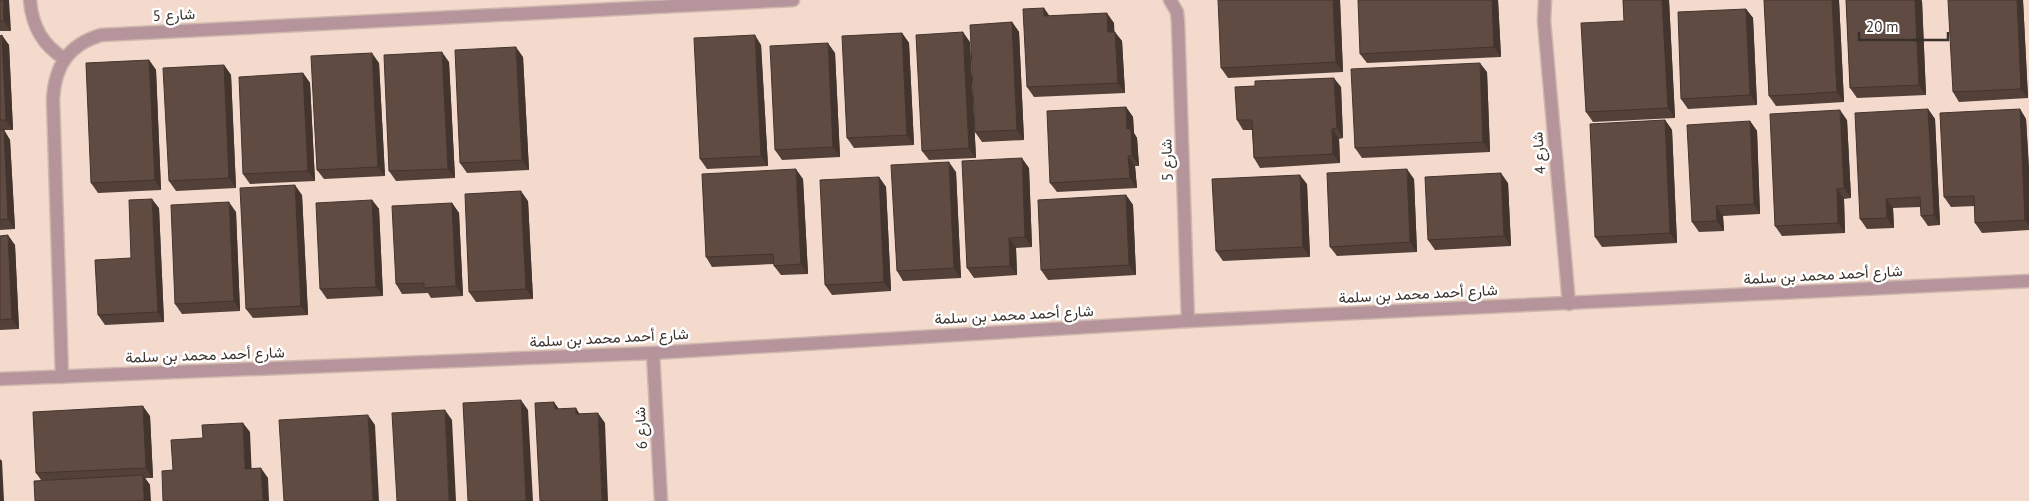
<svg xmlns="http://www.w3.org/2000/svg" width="2029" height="501" font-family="'PT Sans',Vazirmatn,sans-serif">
	<rect width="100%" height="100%" fill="#f3dacd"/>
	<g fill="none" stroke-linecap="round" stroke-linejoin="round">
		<!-- service casing -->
		<g stroke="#ceb8ad" stroke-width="15">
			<path id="service" d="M 30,0 C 32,26 42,45 65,59"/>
		</g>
		<!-- minor casing -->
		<g stroke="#ceb8ad" stroke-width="15">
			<g id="minor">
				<path d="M 1170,0 L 1177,12 L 1178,22 L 1188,321"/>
				<path d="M 1545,0 L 1544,21 L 1569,304"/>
				<path d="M 653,353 L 661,501"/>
				<path d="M 62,377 L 53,99 C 55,66 68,45 101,35 L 793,0"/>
				<path d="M 0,379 L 653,353 L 1188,321 L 2029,281"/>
			</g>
		</g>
		<!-- service -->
		<use href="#service" stroke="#b5949c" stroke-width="12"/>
		<!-- minor -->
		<use href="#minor" stroke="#b5949c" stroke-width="12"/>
	</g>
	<!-- wall -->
	<g fill="#534039">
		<path d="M 0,0 L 11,31 L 0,31 Z"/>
		<path d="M 1340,0 L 1343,72 L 1228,78 L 1221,68 Z"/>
		<path d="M 1498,0 L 1501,57 L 1367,63 L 1360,54 Z"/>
		<path d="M 1623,0 L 1669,0 L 1675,118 L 1593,122 L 1586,112 L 1624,21 Z"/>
		<path d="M 1764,0 L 1839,0 L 1844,102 L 1776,106 L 1769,96 Z"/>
		<path d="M 1846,0 L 1921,0 L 1922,1 L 1926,95 L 1857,98 L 1850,88 Z"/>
		<path d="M 2023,0 L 2028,98 L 1959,102 L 1953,92 Z"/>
		<path d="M 1746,9 L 1753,18 L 1757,105 L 1688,109 L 1681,99 Z"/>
		<path d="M 1050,16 L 1114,23 L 1114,32 L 1122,41 L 1125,93 L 1034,97 L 1027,87 Z"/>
		<path d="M 1012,22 L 1019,32 L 1024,140 L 982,142 L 975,132 Z"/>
		<path d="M 902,33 L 909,43 L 914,145 L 854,148 L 847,138 Z"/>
		<path d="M 0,36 L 9,45 L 13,130 L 4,130 L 10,140 L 15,229 L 0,230 Z"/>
		<path d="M 970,42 L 976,158 L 929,160 L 922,151 Z"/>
		<path d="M 761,45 L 768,166 L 707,169 L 700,159 Z"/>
		<path d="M 835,53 L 840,157 L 782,160 L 775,150 Z"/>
		<path d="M 523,57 L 529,170 L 467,173 L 460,163 Z"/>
		<path d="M 149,60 L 156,70 L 161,190 L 98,193 L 91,183 Z"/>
		<path d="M 449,62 L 455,178 L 396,181 L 389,171 Z"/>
		<path d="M 379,63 L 385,176 L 324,179 L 317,170 Z"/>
		<path d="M 224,65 L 231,75 L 236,188 L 176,191 L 169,181 Z"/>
		<path d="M 1487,72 L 1490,152 L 1362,158 L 1355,148 Z"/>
		<path d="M 303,73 L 310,83 L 315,181 L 250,184 L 243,174 Z"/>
		<path d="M 1341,87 L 1343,138 L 1339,139 L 1340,163 L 1260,168 L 1254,158 L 1252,130 L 1243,130 L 1237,120 Z"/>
		<path d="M 1126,107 L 1133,117 L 1134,133 L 1137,138 L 1139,166 L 1135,166 L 1137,188 L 1057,192 L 1050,183 Z"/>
		<path d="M 1928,109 L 1935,119 L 1940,225 L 1928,226 L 1921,216 L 1921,207 L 1893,208 L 1894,228 L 1867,229 L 1860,219 Z"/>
		<path d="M 2020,109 L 2026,119 L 2029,169 L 2029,230 L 1982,233 L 1975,223 L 1975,206 L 1951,207 L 1944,197 Z"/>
		<path d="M 1665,120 L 1672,130 L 1677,243 L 1602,247 L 1595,237 Z"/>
		<path d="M 1847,120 L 1851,198 L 1844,199 L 1845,233 L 1782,236 L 1775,226 Z"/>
		<path d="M 1750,121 L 1757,131 L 1760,214 L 1723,216 L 1724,231 L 1699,232 L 1692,222 Z"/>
		<path d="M 1029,168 L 1032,247 L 1016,248 L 1017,275 L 974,278 L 967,268 Z"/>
		<path d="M 956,172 L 961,278 L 903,281 L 897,271 Z"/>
		<path d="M 879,177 L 886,187 L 891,291 L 832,295 L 825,285 Z"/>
		<path d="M 803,179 L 808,274 L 781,275 L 774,266 L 774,264 L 712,267 L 706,257 Z"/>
		<path d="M 1414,179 L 1417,252 L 1337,256 L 1330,247 Z"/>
		<path d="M 1508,183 L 1511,246 L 1435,250 L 1428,240 Z"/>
		<path d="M 1307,184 L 1310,257 L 1223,261 L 1216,251 Z"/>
		<path d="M 302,195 L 308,315 L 253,318 L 246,309 Z"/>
		<path d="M 1126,195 L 1133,205 L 1136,275 L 1048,280 L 1041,270 Z"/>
		<path d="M 372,200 L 379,209 L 383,296 L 327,299 L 320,289 Z"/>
		<path d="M 528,201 L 533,299 L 476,302 L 469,292 Z"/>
		<path d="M 452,203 L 459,213 L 463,296 L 431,298 L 428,293 L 402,294 L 396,284 Z"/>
		<path d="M 159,208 L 164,322 L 105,325 L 98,315 Z"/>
		<path d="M 236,212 L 240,311 L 182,314 L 175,304 Z"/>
		<path d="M 0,236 L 15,245 L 19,329 L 0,330 Z"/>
		<path d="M 150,416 L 153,478 L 145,478 L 150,485 L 41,480 L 36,473 Z"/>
	</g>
	<!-- shaded-wall -->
	<g fill="#43342e">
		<path d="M 3,0 L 9,0 L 11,31 L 4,21 Z"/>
		<path d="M 1333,0 L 1340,0 L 1343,72 L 1336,62 Z"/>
		<path d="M 1492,0 L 1498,0 L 1501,57 L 1494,47 Z"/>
		<path d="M 1662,0 L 1669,0 L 1675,118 L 1668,108 Z"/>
		<path d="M 1832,0 L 1839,0 L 1844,102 L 1837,92 Z"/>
		<path d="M 1915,0 L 1921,0 L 1922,1 L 1926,95 L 1919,85 Z"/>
		<path d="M 2017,0 L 2023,0 L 2028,98 L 2021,89 Z"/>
		<path d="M 1044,8 L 1051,18 L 1044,16 Z"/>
		<path d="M 1746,9 L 1753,18 L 1757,105 L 1750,95 Z"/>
		<path d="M 1107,13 L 1114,23 L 1115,42 L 1108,32 Z"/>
		<path d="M 1012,22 L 1019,32 L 1024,140 L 1017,130 Z"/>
		<path d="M 963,32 L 970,42 L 976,158 L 969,148 Z"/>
		<path d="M 1115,32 L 1122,41 L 1125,93 L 1118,83 Z"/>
		<path d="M 902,33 L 909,43 L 914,145 L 907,135 Z"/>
		<path d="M 2,35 L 9,45 L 13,130 L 6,120 Z"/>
		<path d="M 755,35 L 761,45 L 768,166 L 761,156 Z"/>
		<path d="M 828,43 L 835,53 L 840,157 L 833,147 Z"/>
		<path d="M 516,47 L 523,57 L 529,170 L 522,160 Z"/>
		<path d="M 442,52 L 449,62 L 455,178 L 448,169 Z"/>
		<path d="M 372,53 L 379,63 L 385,176 L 378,167 Z"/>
		<path d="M 149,60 L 156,70 L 161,190 L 155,180 Z"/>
		<path d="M 1480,63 L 1487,72 L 1490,152 L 1483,142 Z"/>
		<path d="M 224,65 L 231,75 L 236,188 L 229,178 Z"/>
		<path d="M 303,73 L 310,83 L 315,181 L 308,171 Z"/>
		<path d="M 1334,78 L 1341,87 L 1343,138 L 1337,128 Z"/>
		<path d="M 1126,107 L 1133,117 L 1134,133 L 1137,138 L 1139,166 L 1132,156 L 1127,129 Z"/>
		<path d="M 1928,109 L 1935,119 L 1940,225 L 1934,215 Z"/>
		<path d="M 2020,109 L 2026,119 L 2029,169 L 2029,226 L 2025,220 Z"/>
		<path d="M 1840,110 L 1847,120 L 1851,198 L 1844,188 Z"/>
		<path d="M 1665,120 L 1672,130 L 1677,243 L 1670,233 Z"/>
		<path d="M 1750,121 L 1757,131 L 1760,214 L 1754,204 Z"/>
		<path d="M 1332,129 L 1339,139 L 1340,163 L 1333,154 Z"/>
		<path d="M 4,130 L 10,140 L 15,229 L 8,219 Z"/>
		<path d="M 1128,156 L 1135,166 L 1137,188 L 1130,178 Z"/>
		<path d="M 1022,158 L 1029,168 L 1032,247 L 1025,237 Z"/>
		<path d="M 949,162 L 956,172 L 961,278 L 954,268 Z"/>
		<path d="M 796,169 L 803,179 L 808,274 L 801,264 Z"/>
		<path d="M 1407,169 L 1414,179 L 1417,252 L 1410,242 Z"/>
		<path d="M 1501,173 L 1508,183 L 1511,246 L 1504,236 Z"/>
		<path d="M 1300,175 L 1307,184 L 1310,257 L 1303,247 Z"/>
		<path d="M 879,177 L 886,187 L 891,291 L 884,282 Z"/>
		<path d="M 295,185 L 302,195 L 308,315 L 301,306 Z"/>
		<path d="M 1837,189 L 1844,199 L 1845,233 L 1838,223 Z"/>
		<path d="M 521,191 L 528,201 L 533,299 L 526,289 Z"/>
		<path d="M 1126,195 L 1133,205 L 1136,275 L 1129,265 Z"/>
		<path d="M 152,199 L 159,208 L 164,322 L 158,312 Z"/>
		<path d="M 1886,199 L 1893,208 L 1894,228 L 1887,218 Z"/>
		<path d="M 372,200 L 379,209 L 383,296 L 376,287 Z"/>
		<path d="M 229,202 L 236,212 L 240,311 L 234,301 Z"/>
		<path d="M 452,203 L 459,213 L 463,296 L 456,286 Z"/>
		<path d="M 1716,206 L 1723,216 L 1724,231 L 1717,221 Z"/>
		<path d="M 8,235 L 15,245 L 19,329 L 12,319 Z"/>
		<path d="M 1009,238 L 1016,248 L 1017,275 L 1010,266 Z"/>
		<path d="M 521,400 L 528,410 L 533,501 L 526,501 Z"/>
		<path d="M 554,402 L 561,412 L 555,409 Z"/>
		<path d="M 143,406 L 150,416 L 153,478 L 146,468 Z"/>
		<path d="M 576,408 L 582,418 L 576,414 Z"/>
		<path d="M 445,410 L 452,420 L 456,501 L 449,501 Z"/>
		<path d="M 598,413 L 605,423 L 608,501 L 602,501 Z"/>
		<path d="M 368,415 L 375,425 L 379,501 L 373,501 Z"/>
		<path d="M 243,423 L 250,432 L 252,479 L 245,469 Z"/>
		<path d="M 0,459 L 2,461 L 4,501 L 0,501 Z"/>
		<path d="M 261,468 L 268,478 L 269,501 L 263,501 Z"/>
		<path d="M 143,475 L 150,485 L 151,501 L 144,501 Z"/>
	</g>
	<!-- building -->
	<g fill="#604b42" stroke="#43342e">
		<path d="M 0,0 L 3,0 L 4,21 L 0,21 Z"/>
		<path d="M 1218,0 L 1333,0 L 1336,62 L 1221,68 Z"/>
		<path d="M 1358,0 L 1492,0 L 1494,47 L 1360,54 Z"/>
		<path d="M 1623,0 L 1662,0 L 1668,108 L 1586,112 L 1581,23 L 1624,21 Z"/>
		<path d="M 1764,0 L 1832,0 L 1837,92 L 1769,96 Z"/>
		<path d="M 1846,0 L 1915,0 L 1919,85 L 1850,88 Z"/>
		<path d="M 1948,0 L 2017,0 L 2021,89 L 1953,92 Z"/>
		<path d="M 1044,8 L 1044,16 L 1107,13 L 1108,32 L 1115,32 L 1118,83 L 1027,87 L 1023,9 Z"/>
		<path d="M 1746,9 L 1750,95 L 1681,99 L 1678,12 Z"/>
		<path d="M 1012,22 L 1017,130 L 975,132 L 970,25 Z"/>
		<path d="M 963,32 L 969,148 L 922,151 L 916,35 Z"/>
		<path d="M 902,33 L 907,135 L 847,138 L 842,36 Z"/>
		<path d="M 2,35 L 6,120 L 0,120 L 0,36 Z"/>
		<path d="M 755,35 L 761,156 L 700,159 L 694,38 Z"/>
		<path d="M 828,43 L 833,147 L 775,150 L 770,46 Z"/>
		<path d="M 516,47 L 522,160 L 460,163 L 455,50 Z"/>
		<path d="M 442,52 L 448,169 L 389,171 L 384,55 Z"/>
		<path d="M 372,53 L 378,167 L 317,170 L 311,56 Z"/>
		<path d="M 149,60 L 155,180 L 91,183 L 86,63 Z"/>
		<path d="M 1480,63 L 1483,142 L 1355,148 L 1351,69 Z"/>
		<path d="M 224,65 L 229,178 L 169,181 L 163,68 Z"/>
		<path d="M 303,73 L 308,171 L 243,174 L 239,77 Z"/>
		<path d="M 1334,78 L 1337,128 L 1332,129 L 1333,154 L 1254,158 L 1252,120 L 1237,120 L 1235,87 L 1255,86 L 1255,81 Z"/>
		<path d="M 1126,107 L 1127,129 L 1131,129 L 1132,156 L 1128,156 L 1130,178 L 1050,183 L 1047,111 Z"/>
		<path d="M 1928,109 L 1934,215 L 1921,216 L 1920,197 L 1886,199 L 1887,218 L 1860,219 L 1855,113 Z"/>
		<path d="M 2020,109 L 2025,220 L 1975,223 L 1974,196 L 1944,197 L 1940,113 Z"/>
		<path d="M 1840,110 L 1844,188 L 1837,189 L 1838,223 L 1775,226 L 1770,114 Z"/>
		<path d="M 1665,120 L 1670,233 L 1595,237 L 1590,124 Z"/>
		<path d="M 1750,121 L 1754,204 L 1716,206 L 1717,221 L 1692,222 L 1687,125 Z"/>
		<path d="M 0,130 L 4,130 L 8,219 L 0,220 Z"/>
		<path d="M 1022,158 L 1025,237 L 1009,238 L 1010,266 L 967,268 L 962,161 Z"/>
		<path d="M 949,162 L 954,268 L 897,271 L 891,165 Z"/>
		<path d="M 796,169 L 801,264 L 774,266 L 773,254 L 706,257 L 702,174 Z"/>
		<path d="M 1407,169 L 1410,242 L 1330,247 L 1327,173 Z"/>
		<path d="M 1501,173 L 1504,236 L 1428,240 L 1425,177 Z"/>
		<path d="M 1300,175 L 1303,247 L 1216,251 L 1212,179 Z"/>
		<path d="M 879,177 L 884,282 L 825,285 L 820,180 Z"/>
		<path d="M 295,185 L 301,306 L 246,309 L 240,188 Z"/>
		<path d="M 521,191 L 526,289 L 469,292 L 465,194 Z"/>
		<path d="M 1126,195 L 1129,265 L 1041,270 L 1038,200 Z"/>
		<path d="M 152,199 L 158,312 L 98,315 L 95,260 L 131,258 L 129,200 Z"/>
		<path d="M 372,200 L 376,287 L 320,289 L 316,203 Z"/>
		<path d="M 229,202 L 234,301 L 175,304 L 171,205 Z"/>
		<path d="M 452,203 L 456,286 L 424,288 L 424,283 L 396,284 L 392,206 Z"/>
		<path d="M 8,235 L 12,319 L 0,320 L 0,236 Z"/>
		<path d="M 521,400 L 526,501 L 468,501 L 463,403 Z"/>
		<path d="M 554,402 L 555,409 L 576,408 L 576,414 L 598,413 L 602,501 L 540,501 L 535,403 Z"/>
		<path d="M 143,406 L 146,468 L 36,473 L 33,412 Z"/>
		<path d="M 445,410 L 449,501 L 397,501 L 392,413 Z"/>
		<path d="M 368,415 L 373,501 L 284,501 L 279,420 Z"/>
		<path d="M 243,423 L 245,469 L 261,468 L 263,501 L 163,501 L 162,471 L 173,470 L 171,440 L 203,438 L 202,425 Z"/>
		<path d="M 143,475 L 144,501 L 35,501 L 34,481 Z"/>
	</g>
	<g text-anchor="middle" stroke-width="5" stroke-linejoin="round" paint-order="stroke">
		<!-- street labels -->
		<g font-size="15" fill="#39302b" stroke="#fff">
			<text transform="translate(174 15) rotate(-3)" y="5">شارع 5</text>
			<text transform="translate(1539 153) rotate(-95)" y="5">شارع 4</text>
			<text transform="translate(1167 160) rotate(-92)" y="5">شارع 5</text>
			<text transform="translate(1823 275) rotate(-3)" y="5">شارع أحمد محمد بن سلمة</text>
			<text transform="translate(1418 294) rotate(-3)" y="5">شارع أحمد محمد بن سلمة</text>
			<text transform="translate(1014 315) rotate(-3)" y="5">شارع أحمد محمد بن سلمة</text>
			<text transform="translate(609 338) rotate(-3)" y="5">شارع أحمد محمد بن سلمة</text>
			<text transform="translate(205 355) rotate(-2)" y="5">شارع أحمد محمد بن سلمة</text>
			<text transform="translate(641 428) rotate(-93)" y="5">شارع 6</text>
		</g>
	</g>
	<!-- scale -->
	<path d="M1859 32v8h89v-8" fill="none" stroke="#39302b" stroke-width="2.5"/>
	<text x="1866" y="32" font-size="15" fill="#39302b" stroke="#ffffff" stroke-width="4" paint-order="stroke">20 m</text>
</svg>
